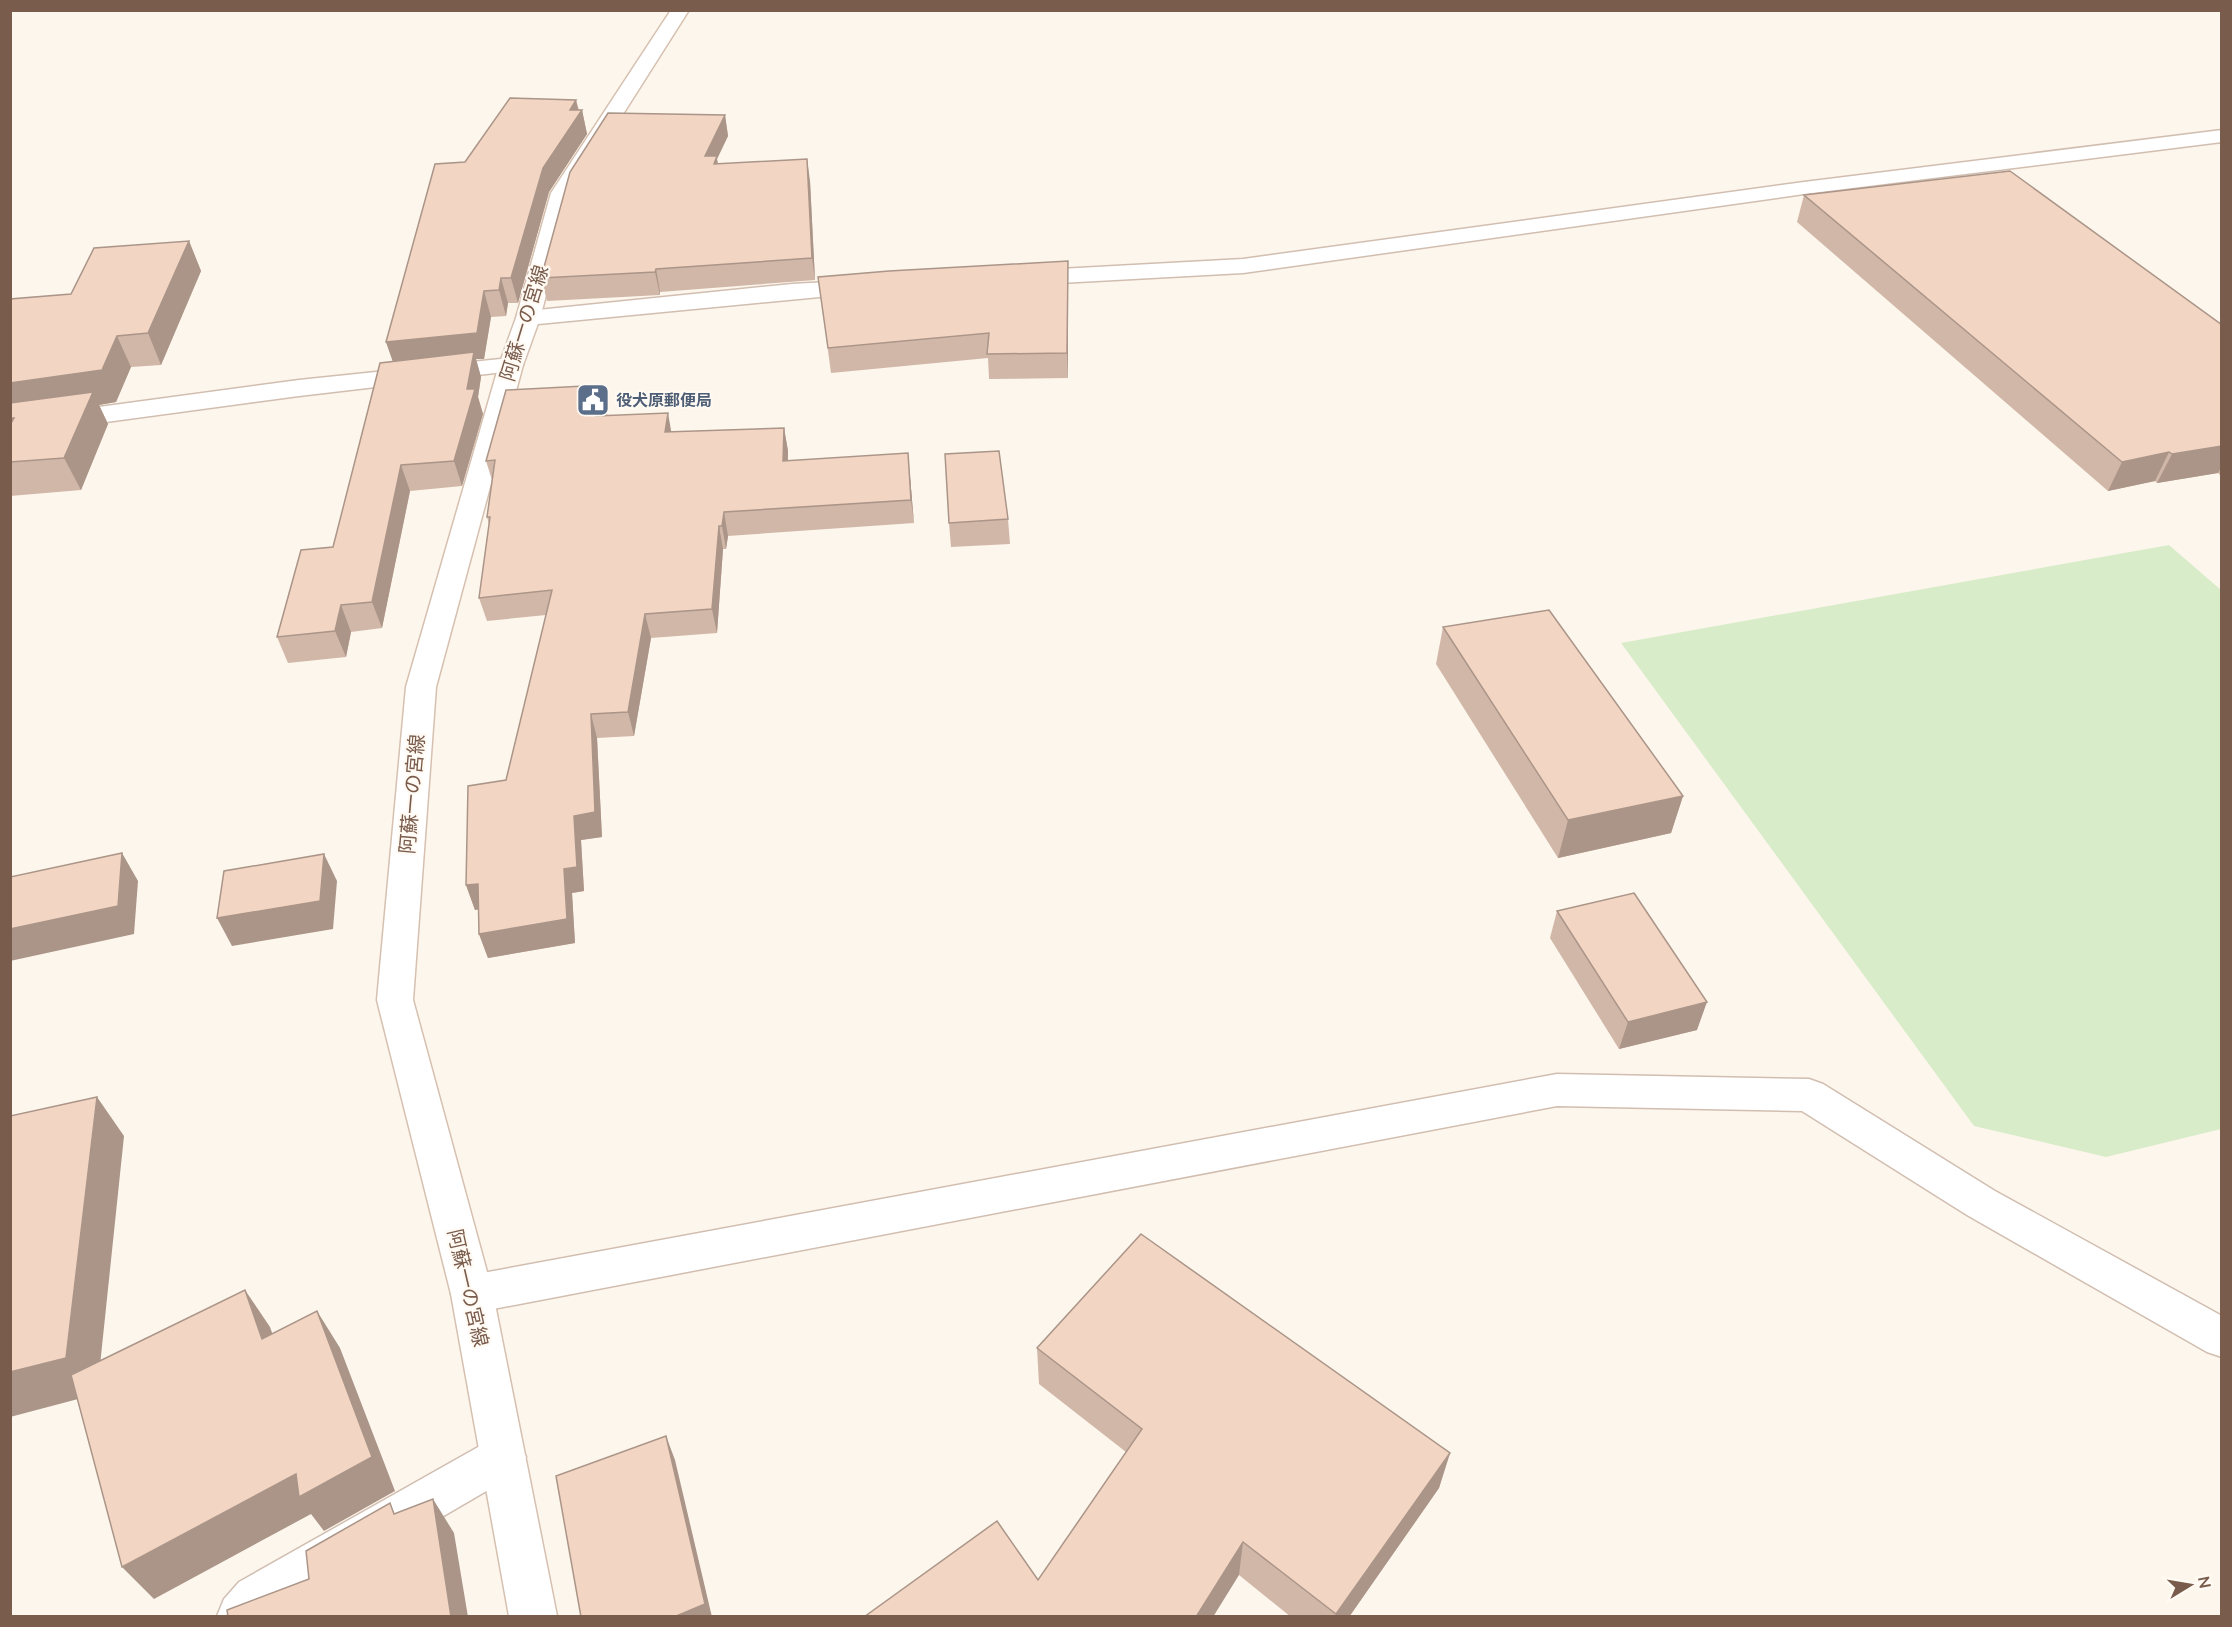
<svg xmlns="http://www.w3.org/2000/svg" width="2232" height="1627" font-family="'Nunito Sans','Noto Sans JP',sans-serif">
	<rect width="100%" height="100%" fill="#fdf6ec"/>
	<!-- green -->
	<path fill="#d8ecc9" d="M 2169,545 L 2221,590 L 2221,1129 L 2106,1157 L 1974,1126 L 1621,643 Z"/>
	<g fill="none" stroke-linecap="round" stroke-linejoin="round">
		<!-- minor casing -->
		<g stroke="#d1beb0" stroke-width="3">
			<g id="minor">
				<path d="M 2222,130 L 2222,142 L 1804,194 L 1243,273 L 1023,285 L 1015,283 L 1012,278 L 1015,273 L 1023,271 L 1243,259 L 1804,182 Z"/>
				<path d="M 864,280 L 872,282 L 876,287 L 872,292 L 528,325 L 520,323 L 516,318 L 520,313 L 528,311 L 792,284 Z"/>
				<path d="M 511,358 L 520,360 L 523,365 L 520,370 L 299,396 L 10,435 L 10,419 L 299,380 Z"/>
				<path d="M 1557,1074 L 1809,1079 L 1823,1084 L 1995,1191 L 2222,1316 L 2222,1357 L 2207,1352 L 1967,1215 L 1802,1111 L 1557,1106 L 472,1313 L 457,1307 L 451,1294 L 457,1281 L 472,1275 Z"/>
				<path d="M 503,1435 L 519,1442 L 526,1457 L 519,1472 L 272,1616 L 217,1616 L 224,1599 L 239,1582 L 487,1442 Z"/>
			</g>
		</g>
		<!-- secondary casing -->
		<g stroke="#d6c0b0" stroke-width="3">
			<path id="secondary" d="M 671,10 L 689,10 L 573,193 L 540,318 L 523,365 L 436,687 L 413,1000 L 493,1294 L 557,1616 L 509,1616 L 451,1294 L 377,1000 L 406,687 L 499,365 L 516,318 L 551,193 Z"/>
		</g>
		<!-- minor -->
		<use href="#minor" fill="#fff" fill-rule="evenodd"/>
		<!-- secondary -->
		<use href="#secondary" fill="#fff" fill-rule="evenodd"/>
	</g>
	<!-- wall -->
	<g fill="#d1b7a8">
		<path d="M 576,100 L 579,110 L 582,110 L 587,134 L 549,192 L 518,303 L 508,303 L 506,316 L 491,317 L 484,359 L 476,359 L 481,377 L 478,397 L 483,414 L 462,486 L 410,491 L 382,628 L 351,632 L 346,657 L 288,663 L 277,637 L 333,547 L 393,361 L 386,342 L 465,162 Z"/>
		<path d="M 725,115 L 728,136 L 717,159 L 718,164 L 810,181 L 815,280 L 660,292 L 660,295 L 547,301 L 541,278 Z"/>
		<path d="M 1804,195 L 2222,325 L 2222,475 L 2220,475 L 2218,473 L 2157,483 L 2155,481 L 2108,491 L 1797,222 Z"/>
		<path d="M 189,241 L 201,271 L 161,365 L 131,367 L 116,402 L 99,405 L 108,424 L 81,490 L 10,496 L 10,299 L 71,294 Z"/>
		<path d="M 1068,261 L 1068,378 L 989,379 L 988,358 L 831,373 L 818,277 Z"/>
		<path d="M 608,408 L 607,416 L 671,432 L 784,428 L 788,451 L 788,461 L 910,477 L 914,523 L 728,536 L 726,549 L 723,549 L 717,633 L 651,638 L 634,736 L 597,738 L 602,837 L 581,840 L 584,891 L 572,893 L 575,943 L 488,958 L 479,934 L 478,909 L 475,910 L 466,885 L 506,780 L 546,615 L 487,621 L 479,598 L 489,524 L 487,517 L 492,480 L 486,461 Z"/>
		<path d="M 1008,519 L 1010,544 L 951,547 L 949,523 Z"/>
		<path d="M 1443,627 L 1683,796 L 1671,833 L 1558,858 L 1436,664 Z"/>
		<path d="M 1557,911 L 1697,1030 L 1619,1049 L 1550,938 Z"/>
		<path d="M 1037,1348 L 1450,1453 L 1439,1488 L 1349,1617 L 1291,1617 L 1239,1575 L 1038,1580 L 1126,1452 L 1039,1384 Z"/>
	</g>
	<!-- shaded-wall -->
	<g fill="#aa9588">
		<path d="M 576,100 L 579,114 L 582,110 L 587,134 L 549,192 L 518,303 L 511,278 L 543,168 L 570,110 Z"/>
		<path d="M 725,115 L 728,136 L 717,159 L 720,178 L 705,156 Z"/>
		<path d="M 807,159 L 810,181 L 815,280 L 812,258 Z"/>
		<path d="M 189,241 L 201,271 L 161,365 L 148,333 Z"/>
		<path d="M 1068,261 L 1068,378 L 1067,353 Z"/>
		<path d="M 656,269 L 660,292 L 660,295 L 655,272 Z"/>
		<path d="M 501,278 L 508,303 L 506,316 L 499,290 Z"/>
		<path d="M 484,291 L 491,317 L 484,359 L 476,359 L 481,377 L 478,397 L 483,414 L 462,486 L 454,461 L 395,368 L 386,342 Z"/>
		<path d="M 117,336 L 131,367 L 116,402 L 99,405 L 108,424 L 81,490 L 64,458 L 86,407 L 10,417 L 10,383 Z"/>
		<path d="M 603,385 L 608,408 L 602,439 L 596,416 Z"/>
		<path d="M 668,413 L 672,436 L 665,432 Z"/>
		<path d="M 784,428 L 788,451 L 787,485 L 783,461 Z"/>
		<path d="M 2222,446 L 2222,466 L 2218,473 L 2157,483 L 2172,454 Z"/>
		<path d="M 2169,452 L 2155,481 L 2108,491 L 2122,462 Z"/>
		<path d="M 908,453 L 910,477 L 914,523 L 911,500 Z"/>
		<path d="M 401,465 L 410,491 L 382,628 L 372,602 Z"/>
		<path d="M 724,512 L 728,536 L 726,549 L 722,526 Z"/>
		<path d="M 719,526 L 723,549 L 717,633 L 712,609 Z"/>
		<path d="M 341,605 L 351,632 L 346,657 L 335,631 Z"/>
		<path d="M 645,614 L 651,638 L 634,736 L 628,712 Z"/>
		<path d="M 591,714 L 597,738 L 602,837 L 581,840 L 584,891 L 572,893 L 575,943 L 488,958 L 479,934 L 564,869 Z"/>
		<path d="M 1683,796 L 1671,833 L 1558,858 L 1568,820 Z"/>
		<path d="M 122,853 L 138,881 L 134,934 L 10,961 L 10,929 Z"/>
		<path d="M 324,854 L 337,881 L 333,929 L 232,946 L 217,918 Z"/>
		<path d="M 478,884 L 487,908 L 475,910 L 466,885 Z"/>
		<path d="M 1707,1002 L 1697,1030 L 1619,1049 L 1628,1022 Z"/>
		<path d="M 97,1097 L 124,1136 L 97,1394 L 10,1417 L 10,1372 Z"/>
		<path d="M 245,1290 L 270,1327 L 287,1375 L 262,1339 Z"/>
		<path d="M 317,1311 L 340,1348 L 395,1491 L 324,1531 L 311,1514 L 154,1599 L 122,1567 L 296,1474 Z"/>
		<path d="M 666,1436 L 675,1460 L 712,1617 L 674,1617 Z"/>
		<path d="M 1450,1453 L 1439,1488 L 1349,1617 L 1335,1617 L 1336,1614 Z"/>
		<path d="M 433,1499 L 454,1533 L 468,1617 L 451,1617 Z"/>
		<path d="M 1243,1542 L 1239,1575 L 1213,1617 L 1196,1617 Z"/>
	</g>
	<!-- building -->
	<g fill="#f3d5c3" stroke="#aa9588" stroke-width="1.5">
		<path d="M 510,98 L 576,100 L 570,110 L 582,110 L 543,168 L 511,278 L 501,278 L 499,290 L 484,291 L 477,333 L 386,342 L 435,164 L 465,162 Z"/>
		<path d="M 608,113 L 725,115 L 705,156 L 717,156 L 714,164 L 807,159 L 812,258 L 656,269 L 655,272 L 541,278 L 570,172 Z"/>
		<path d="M 2010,171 L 2222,325 L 2222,446 L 2172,454 L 2169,452 L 2122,462 L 1804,195 Z"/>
		<path d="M 189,241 L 148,333 L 117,336 L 102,370 L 10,383 L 10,299 L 71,294 L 94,248 Z"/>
		<path d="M 1068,261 L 1067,353 L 987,354 L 989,333 L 828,348 L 818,277 L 889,271 Z"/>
		<path d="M 474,352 L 467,389 L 475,389 L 454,461 L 401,465 L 372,602 L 341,605 L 335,631 L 277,637 L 301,550 L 333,547 L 380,363 Z"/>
		<path d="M 603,385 L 596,416 L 668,413 L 665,432 L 784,428 L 783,461 L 908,453 L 911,500 L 724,512 L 722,526 L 719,526 L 712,609 L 645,614 L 628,712 L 591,714 L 595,812 L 574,816 L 577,867 L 564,869 L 567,919 L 479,934 L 478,884 L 466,885 L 468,786 L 506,780 L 552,590 L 479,598 L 490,517 L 487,517 L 495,460 L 486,461 L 506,390 Z"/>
		<path d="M 93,392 L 64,458 L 10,462 L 10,425 L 14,418 L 10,418 L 10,403 Z"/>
		<path d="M 999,451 L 1008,519 L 949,523 L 945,454 Z"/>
		<path d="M 1549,610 L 1683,796 L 1568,820 L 1443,627 Z"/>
		<path d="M 122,853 L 118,906 L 10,929 L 10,877 Z"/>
		<path d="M 324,854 L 320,901 L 217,918 L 224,871 Z"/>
		<path d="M 1634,893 L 1707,1002 L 1628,1022 L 1557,911 Z"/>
		<path d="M 97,1097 L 66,1358 L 10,1372 L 10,1116 Z"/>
		<path d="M 1141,1234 L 1450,1453 L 1336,1614 L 1243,1542 L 1196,1617 L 864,1617 L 997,1521 L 1038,1580 L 1142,1429 L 1037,1348 Z"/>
		<path d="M 245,1290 L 262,1339 L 317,1311 L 372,1457 L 299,1497 L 296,1474 L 122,1567 L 71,1375 Z"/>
		<path d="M 666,1436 L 705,1604 L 674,1617 L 581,1617 L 556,1476 Z"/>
		<path d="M 433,1499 L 451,1617 L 228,1617 L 227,1610 L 309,1579 L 306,1551 L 390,1503 L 394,1514 Z"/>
	</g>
	<!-- icons -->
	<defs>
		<g id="civic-square" transform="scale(1.725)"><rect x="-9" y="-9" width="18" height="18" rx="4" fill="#5c6f8a" stroke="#fffaf3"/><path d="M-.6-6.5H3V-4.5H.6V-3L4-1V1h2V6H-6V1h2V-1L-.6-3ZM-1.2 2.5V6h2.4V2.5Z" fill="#fff"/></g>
	</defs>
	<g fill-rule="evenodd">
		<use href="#civic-square" x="593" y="400"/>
	</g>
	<g text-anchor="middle" stroke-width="4.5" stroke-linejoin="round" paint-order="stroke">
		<!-- far-service labels -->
		<g font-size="16" font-weight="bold" fill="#4e5e75" stroke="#fffaf3" text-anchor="start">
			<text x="616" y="406">役犬原郵便局</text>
		</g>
		<!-- street labels -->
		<g font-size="20" fill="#7a5c4d" stroke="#fffaf3">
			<text transform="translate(524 323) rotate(-73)" y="7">阿蘇一の宮線</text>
			<text transform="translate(412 794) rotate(-85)" y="7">阿蘇一の宮線</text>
			<text transform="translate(468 1288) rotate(77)" y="7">阿蘇一の宮線</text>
		</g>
	</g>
	<!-- border -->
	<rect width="2232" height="1627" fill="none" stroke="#7a5c4d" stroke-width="24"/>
	<!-- north arrow -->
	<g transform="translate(2190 1585) rotate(79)" stroke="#fffaf3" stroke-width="4.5" paint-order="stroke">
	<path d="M0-4.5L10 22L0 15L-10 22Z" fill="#7a5c4d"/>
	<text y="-9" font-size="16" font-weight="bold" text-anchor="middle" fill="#7a5c4d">N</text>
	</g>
</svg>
